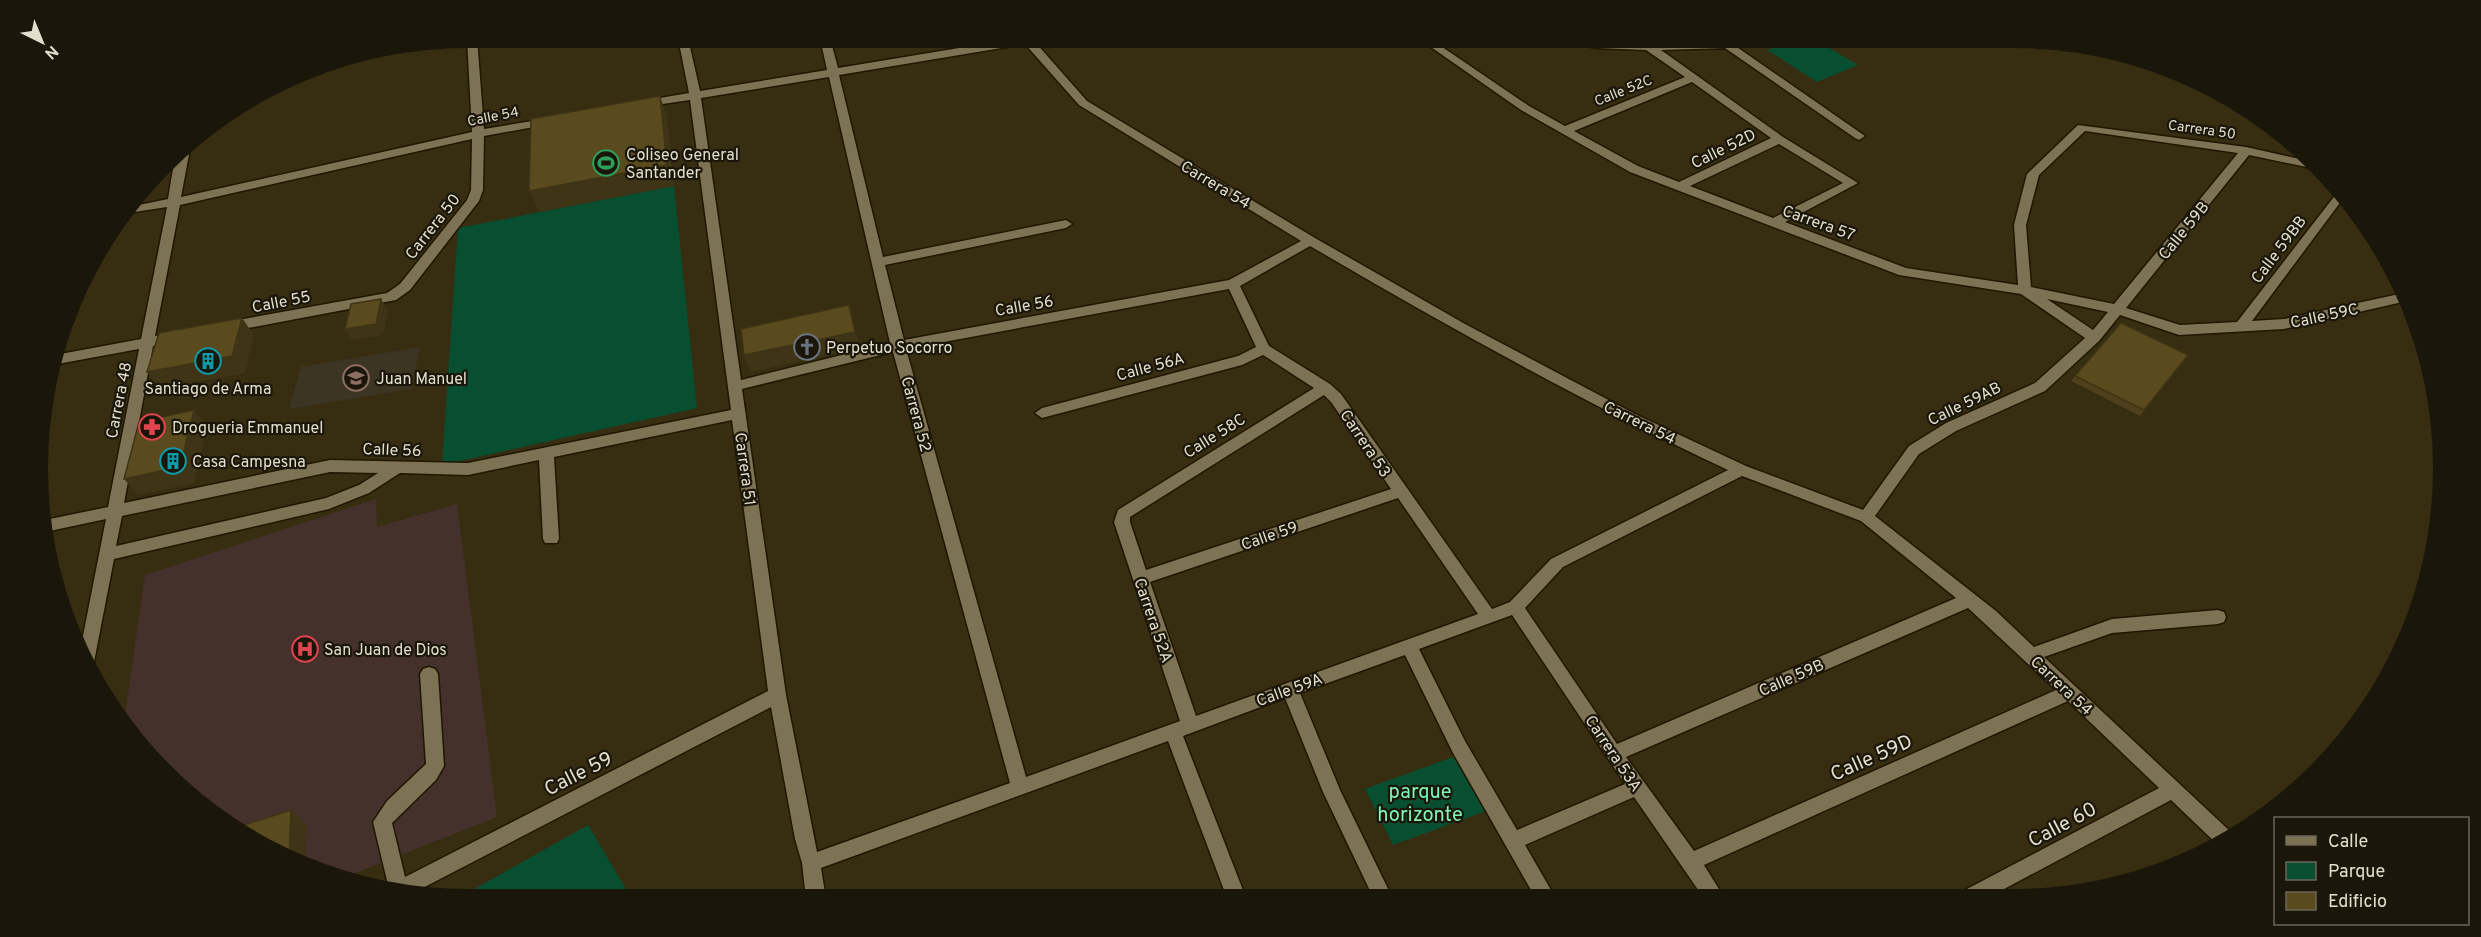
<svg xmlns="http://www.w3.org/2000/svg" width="2481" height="937" font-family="Overpass,sans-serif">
	<rect width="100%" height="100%" fill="#372e11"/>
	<!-- education -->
	<path fill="#3d3524" d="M 420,347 L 411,389 L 289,409 L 301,367 Z"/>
	<!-- medical -->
	<path fill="#44312c" d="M 376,499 L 377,527 L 457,504 L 497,817 L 340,879 L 278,855 L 206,811 L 124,723 L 145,575 Z"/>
	<!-- green -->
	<g fill="#084e31">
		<path d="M 1800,38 L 1812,38 L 1858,65 L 1817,82 L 1767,50 Z"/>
		<path d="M 674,186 L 697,408 L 442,465 L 458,228 Z"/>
		<path d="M 1456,756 L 1486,811 L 1393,845 L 1365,789 Z"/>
		<path d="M 588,825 L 632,899 L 458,898 L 462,896 Z"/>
	</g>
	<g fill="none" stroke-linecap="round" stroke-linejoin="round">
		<!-- minor casing -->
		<g stroke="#1f1600" stroke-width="3">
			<path id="minor" d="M 467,38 L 477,38 L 484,129 L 550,118 L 556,121 L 550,124 L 484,136 L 483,190 L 479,201 L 410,290 L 396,300 L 227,332 L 220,327 L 227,322 L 387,293 L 400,284 L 467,200 L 471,190 L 472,139 L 180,205 L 155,336 L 177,332 L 184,337 L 182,340 L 153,346 L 124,503 L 330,460 L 468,463 L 731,410 L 690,100 L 642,107 L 636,104 L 642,101 L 689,93 L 678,38 L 688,38 L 700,91 L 827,70 L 820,38 L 830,38 L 838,68 L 1020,38 L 1047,38 L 1046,40 L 1035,42 L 1087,101 L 1315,238 L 1465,324 L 1635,414 L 1746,466 L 1863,510 L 1909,446 L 1946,423 L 2035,383 L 2085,338 L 2021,294 L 1899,275 L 1630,172 L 1521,110 L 1418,38 L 1429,38 L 1529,106 L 1565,126 L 1685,77 L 1646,50 L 1597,48 L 1558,41 L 1553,38 L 1573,38 L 1597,42 L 1688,45 L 1731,43 L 1865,136 L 1859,140 L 1855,138 L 1725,48 L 1661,50 L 1783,137 L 1858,183 L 1785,222 L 1906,268 L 2018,285 L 2014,225 L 2027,174 L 2078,125 L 2246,147 L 2313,162 L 2321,170 L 2249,155 L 2126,308 L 2180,325 L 2237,322 L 2340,189 L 2345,196 L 2252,321 L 2284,319 L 2404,293 L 2407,301 L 2284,329 L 2179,335 L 2120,315 L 2099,341 L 2045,391 L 1956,431 L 1919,454 L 1875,516 L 1996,611 L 2034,647 L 2112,619 L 2218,610 L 2224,612 L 2226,617 L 2224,622 L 2218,624 L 2112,633 L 2044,657 L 2233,834 L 2218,845 L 2171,800 L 1991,896 L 1962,896 L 1965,890 L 2159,788 L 2068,701 L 1704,865 L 1724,897 L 1703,897 L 1634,797 L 1525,845 L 1555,897 L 1535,897 L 1453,753 L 1405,655 L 1300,693 L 1340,790 L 1392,897 L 1373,897 L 1323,792 L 1285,698 L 1183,736 L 1246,898 L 1227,898 L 1168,741 L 821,868 L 826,899 L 806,899 L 802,863 L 795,839 L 771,707 L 415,892 L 389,889 L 373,822 L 387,801 L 426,764 L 420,674 L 423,669 L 429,667 L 435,669 L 438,674 L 444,766 L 436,780 L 392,823 L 405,877 L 768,691 L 732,420 L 554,457 L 559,539 L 557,543 L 545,543 L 543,539 L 539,460 L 468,475 L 400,473 L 369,493 L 329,509 L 114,559 L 94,662 L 89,668 L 80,651 L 106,519 L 45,532 L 45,520 L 108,507 L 139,349 L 52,365 L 55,355 L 141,339 L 167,207 L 128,213 L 134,206 L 168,199 C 172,180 172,153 189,141 L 191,144 L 181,197 L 472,132 ZM 1025,44 L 1079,105 L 1301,241 L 1229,280 L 904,340 L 885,265 L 1066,228 L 1072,224 L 1066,220 L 883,257 L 839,75 ZM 829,77 L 890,343 L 741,380 L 701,98 ZM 1692,82 L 1771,138 L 1679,182 L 1638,166 L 1574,131 ZM 2085,131 L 2238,153 L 2114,304 L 2031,287 L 2026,225 L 2039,175 ZM 1779,144 L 1843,183 L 1773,218 L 1690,186 ZM 1310,246 C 1447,326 1584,403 1728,470 L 1551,559 L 1510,602 L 1492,609 L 1341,394 L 1330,384 L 1269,346 L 1240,286 ZM 1229,289 L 1256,347 L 1238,356 L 1042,408 L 1035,413 L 1042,418 L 1242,365 L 1263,355 L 1314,388 L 1118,510 L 1114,522 L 1180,721 L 1026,777 L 906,349 ZM 2047,299 L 2108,312 L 2093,330 ZM 893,352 L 1010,783 L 817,852 L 786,695 L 742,389 ZM 1324,395 L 1331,402 L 1391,489 L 1146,570 L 1130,522 L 1130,517 ZM 330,472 L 378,473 L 359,485 L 326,498 L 116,546 L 122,516 ZM 1742,476 L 1861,521 L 1956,598 L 1617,744 L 1525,608 L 1563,567 ZM 1398,498 L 1478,614 L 1196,716 L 1150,582 ZM 1968,608 L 2056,690 L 1694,851 L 1626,757 ZM 1512,615 L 1625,784 L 1517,830 L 1465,741 L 1419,649 Z"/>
		</g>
		<!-- minor -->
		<use href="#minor" fill="#7d7253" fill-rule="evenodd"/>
	</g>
	<!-- wall -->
	<path fill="#4d401a" d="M 2188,355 L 2140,416 L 2071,381 L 2075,376 Z"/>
	<!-- shaded-wall -->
	<g fill="#3f3415">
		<path d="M 660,96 L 667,117 L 674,186 L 539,212 L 529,191 Z"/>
		<path d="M 381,299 L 388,310 L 383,335 L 352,340 L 345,329 Z"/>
		<path d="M 849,305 L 860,348 L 750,372 L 744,355 Z"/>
		<path d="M 242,318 L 254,335 L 245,373 L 160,389 L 147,372 Z"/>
		<path d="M 194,410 L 207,427 L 194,483 L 138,495 L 124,479 Z"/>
		<path d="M 291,810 L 307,825 L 305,865 L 289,859 Z"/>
	</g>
	<!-- building -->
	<g fill="#5a4b1e" stroke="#3f3415" stroke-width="1.5">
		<path d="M 660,96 L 667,165 L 529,191 L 531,119 Z"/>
		<path d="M 381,299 L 376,324 L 345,329 L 351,304 Z"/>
		<path d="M 849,305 L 855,332 L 744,355 L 741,329 Z"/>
		<path d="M 242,318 L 232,356 L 147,372 L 159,333 Z"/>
		<path d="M 2121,323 L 2188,355 L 2144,410 L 2075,376 Z"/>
		<path d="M 194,410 L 180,467 L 124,479 L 139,422 Z"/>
		<path d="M 291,810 L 289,859 L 278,855 L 235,828 Z"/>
	</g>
	<!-- icons -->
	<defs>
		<g id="stadium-ring" transform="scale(1.35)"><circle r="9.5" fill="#1b160a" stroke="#2e9e5b" stroke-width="1.5"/><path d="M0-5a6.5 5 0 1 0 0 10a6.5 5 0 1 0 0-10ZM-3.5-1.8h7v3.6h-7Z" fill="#2e9e5b"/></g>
		<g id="church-ring" transform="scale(1.35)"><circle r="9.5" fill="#1b160a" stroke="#6b7280" stroke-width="1.5"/><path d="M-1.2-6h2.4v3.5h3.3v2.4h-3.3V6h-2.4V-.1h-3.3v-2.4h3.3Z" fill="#6b7280"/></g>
		<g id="building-ring" transform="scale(1.35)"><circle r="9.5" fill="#1b160a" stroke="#0f9aa8" stroke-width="1.5"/><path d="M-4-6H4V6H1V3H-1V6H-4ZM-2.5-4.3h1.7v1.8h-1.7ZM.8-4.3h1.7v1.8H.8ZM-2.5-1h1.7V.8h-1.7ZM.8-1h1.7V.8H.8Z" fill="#0f9aa8"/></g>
		<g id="school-ring" transform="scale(1.35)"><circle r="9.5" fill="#1b160a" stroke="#8d6e63" stroke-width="1.5"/><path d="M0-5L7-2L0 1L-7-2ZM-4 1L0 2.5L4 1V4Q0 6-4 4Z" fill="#8d6e63"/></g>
		<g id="pharmacy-ring" transform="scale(1.35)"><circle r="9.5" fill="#1b160a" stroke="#e0444e" stroke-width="1.5"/><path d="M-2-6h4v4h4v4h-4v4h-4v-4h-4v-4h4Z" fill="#e0444e"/></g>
		<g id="hospital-ring" transform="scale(1.35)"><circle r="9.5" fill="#1b160a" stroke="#e0444e" stroke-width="1.5"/><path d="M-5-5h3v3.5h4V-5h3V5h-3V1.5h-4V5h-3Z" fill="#e0444e"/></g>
	</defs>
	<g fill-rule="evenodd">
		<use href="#stadium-ring" x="606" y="163"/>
		<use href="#church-ring" x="807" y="347"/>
		<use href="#building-ring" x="208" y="361"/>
		<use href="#school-ring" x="356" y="378"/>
		<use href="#pharmacy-ring" x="152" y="427"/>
		<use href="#building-ring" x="173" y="461"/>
		<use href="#hospital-ring" x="305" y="649"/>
	</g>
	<g text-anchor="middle" stroke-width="4.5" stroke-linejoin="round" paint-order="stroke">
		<!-- far-street labels -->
		<g font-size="14" fill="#e2ddcc" stroke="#1b160a">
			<text transform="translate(1623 90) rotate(-22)" y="5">Calle 52C</text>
			<text transform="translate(493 116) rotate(-11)" y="5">Calle 54</text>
			<text transform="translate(2202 129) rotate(8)" y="5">Carrera 50</text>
		</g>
		<!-- street labels -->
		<g font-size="16" fill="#e2ddcc" stroke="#1b160a">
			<text transform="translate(1723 148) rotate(-26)" y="6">Calle 52D</text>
			<text transform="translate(1216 184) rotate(31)" y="6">Carrera 54</text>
			<text transform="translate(1819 222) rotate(20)" y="6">Carrera 57</text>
			<text transform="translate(432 226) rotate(-52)" y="6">Carrera 50</text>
			<text transform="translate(2183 230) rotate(-51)" y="6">Calle 59B</text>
			<text transform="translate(2278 249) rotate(-53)" y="6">Calle 59BB</text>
			<text transform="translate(281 301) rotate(-11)" y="6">Calle 55</text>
			<text transform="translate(1024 305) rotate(-10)" y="6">Calle 56</text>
			<text transform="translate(2324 315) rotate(-12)" y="6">Calle 59C</text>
			<text transform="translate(1150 366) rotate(-15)" y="6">Calle 56A</text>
			<text transform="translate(118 400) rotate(-79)" y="6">Carrera 48</text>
			<text transform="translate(1964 403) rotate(-26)" y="6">Calle 59AB</text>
			<text transform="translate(917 414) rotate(75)" y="6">Carrera 52</text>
			<text transform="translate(1640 422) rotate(26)" y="6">Carrera 54</text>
			<text transform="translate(1214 435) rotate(-32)" y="6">Calle 58C</text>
			<text transform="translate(1366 443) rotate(56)" y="6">Carrera 53</text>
			<text transform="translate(392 449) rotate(2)" y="6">Calle 56</text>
			<text transform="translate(746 469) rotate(82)" y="6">Carrera 51</text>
			<text transform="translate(1269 535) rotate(-19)" y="6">Calle 59</text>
			<text transform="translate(1154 620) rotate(71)" y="6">Carrera 52A</text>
			<text transform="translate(1791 677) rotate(-24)" y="6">Calle 59B</text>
			<text transform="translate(2062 685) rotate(43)" y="6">Carrera 54</text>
			<text transform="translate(1289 689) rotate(-20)" y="6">Calle 59A</text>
			<text transform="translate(1614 753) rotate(56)" y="6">Carrera 53A</text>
		</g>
		<!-- poi labels -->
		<g font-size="16" fill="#e2ddcc" stroke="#1b160a" text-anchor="start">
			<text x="626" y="160">Coliseo General<tspan x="626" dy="18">Santander</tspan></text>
			<text x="826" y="353">Perpetuo Socorro</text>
			<text x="376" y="384">Juan Manuel</text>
			<text x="208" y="394" text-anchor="middle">Santiago de Arma</text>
			<text x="172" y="433">Drogueria Emmanuel</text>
			<text x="192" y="467">Casa Campesna</text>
			<text x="324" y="655">San Juan de Dios</text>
		</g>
		<!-- near-street labels -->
		<g font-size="20" fill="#e2ddcc" stroke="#1b160a">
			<text transform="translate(1871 757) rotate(-24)" y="7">Calle 59D</text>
			<text transform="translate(578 773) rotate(-27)" y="7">Calle 59</text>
			<text transform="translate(2062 824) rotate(-28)" y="7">Calle 60</text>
		</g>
		<!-- near-park labels -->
		<g font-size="20" fill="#7ff5b7" stroke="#1b160a">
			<text x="1420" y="798">parque<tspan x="1420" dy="23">horizonte</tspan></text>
		</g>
	</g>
	<!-- crop -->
	<path d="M0 0H2481V937H0ZM468 48H2013A420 420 0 0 1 2433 468V469A420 420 0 0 1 2013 889H468A420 420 0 0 1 48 469V468A420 420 0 0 1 468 48Z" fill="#1b160a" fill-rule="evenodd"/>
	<!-- legend -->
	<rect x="2274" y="817" width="195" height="108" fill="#1b160a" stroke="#6b6658" stroke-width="1.5"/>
	<rect x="2286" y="836" width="30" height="9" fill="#7d7253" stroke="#6b6658" stroke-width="1.5"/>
	<text x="2328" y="847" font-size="18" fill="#e2ddcc">Calle</text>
	<rect x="2286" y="862" width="30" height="18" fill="#084e31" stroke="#6b6658" stroke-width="1.5"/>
	<text x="2328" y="877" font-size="18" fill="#e2ddcc">Parque</text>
	<rect x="2286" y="892" width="30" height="18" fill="#5a4b1e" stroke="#6b6658" stroke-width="1.5"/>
	<text x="2328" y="907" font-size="18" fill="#e2ddcc">Edificio</text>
	<!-- north arrow -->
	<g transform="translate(42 42) rotate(137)" stroke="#1b160a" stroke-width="4.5" paint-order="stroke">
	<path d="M0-4.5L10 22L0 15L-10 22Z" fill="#e2ddcc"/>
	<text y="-9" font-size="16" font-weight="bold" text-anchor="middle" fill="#e2ddcc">N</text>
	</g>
</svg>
